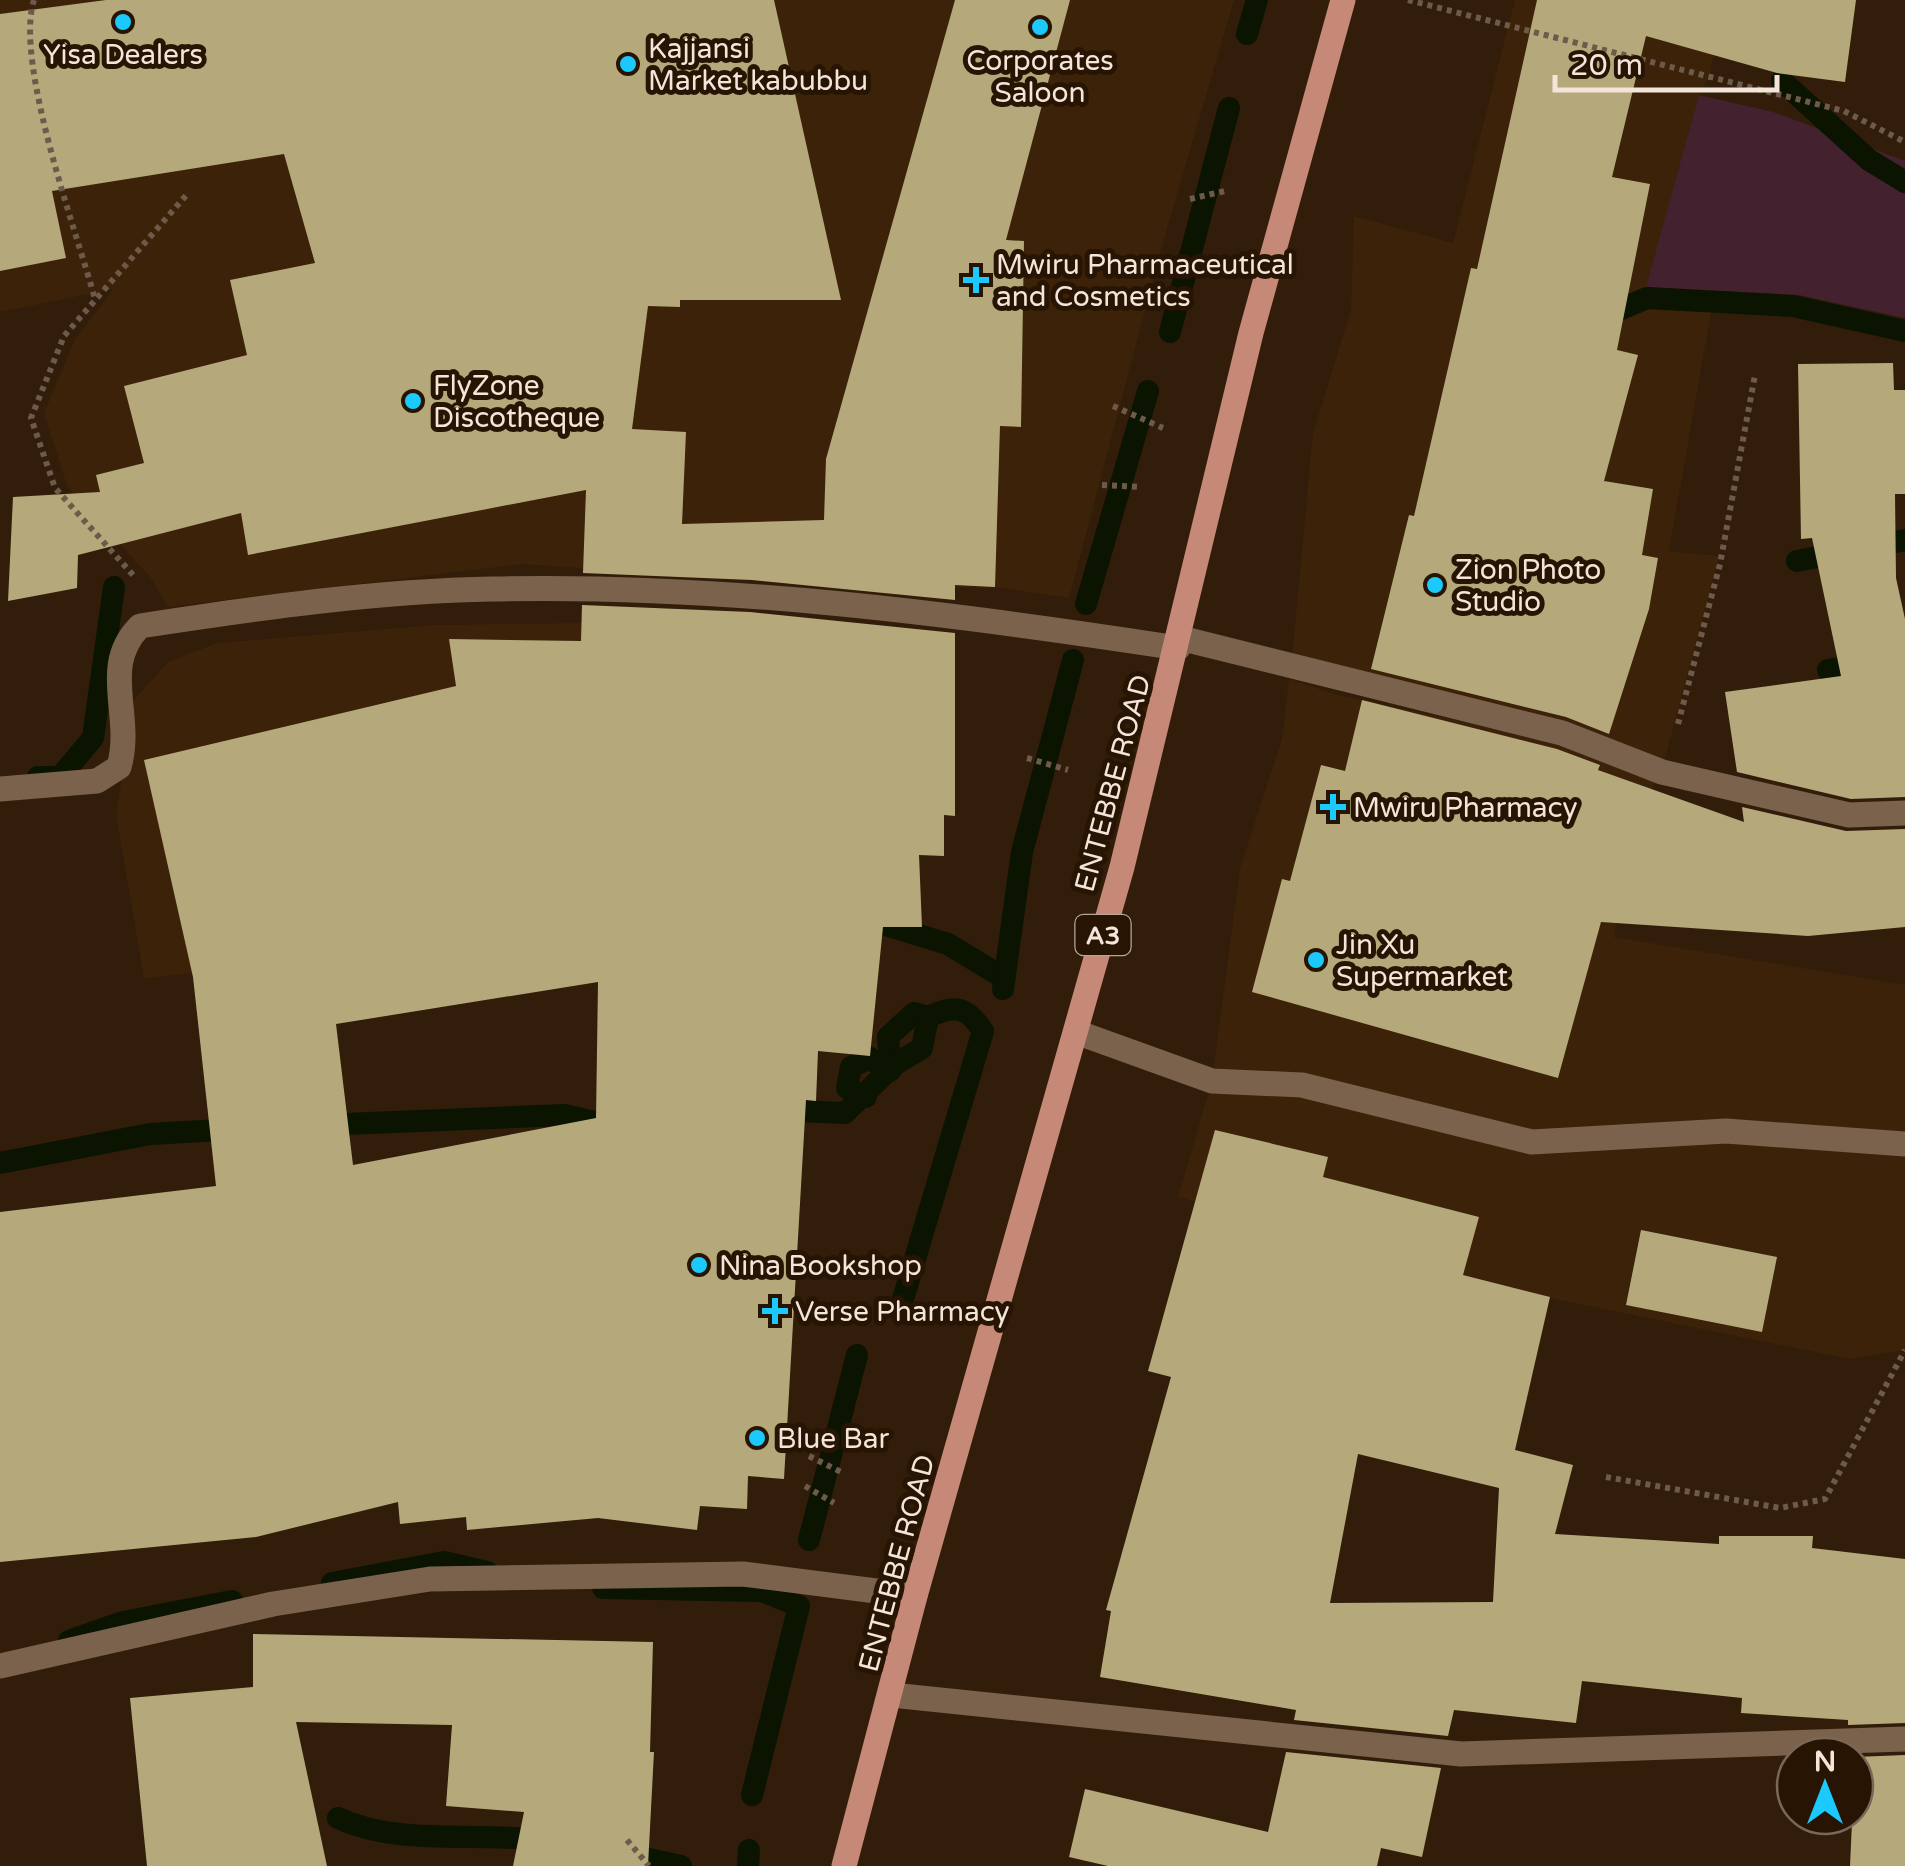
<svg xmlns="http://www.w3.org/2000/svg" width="1905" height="1866" font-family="'Varela Round',sans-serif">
	<rect width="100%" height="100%" fill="#321d0a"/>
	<!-- built -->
	<g fill="#3c2208">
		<path d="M 0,0 L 1234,0 L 1164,239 L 1069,598 L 1003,588 L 804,584 L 523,564 L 168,607 L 151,578 L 67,486 L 44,413 L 75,339 L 114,289 L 0,312 Z"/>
		<path d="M 1515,0 L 1723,0 L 1710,74 L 1699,95 L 1647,287 L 1715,290 L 1669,551 L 1719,556 L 1664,762 L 1291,668 L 1313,433 L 1351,310 L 1354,216 L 1453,243 Z"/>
		<path d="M 662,622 L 468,946 L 144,978 L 116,815 L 134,700 L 168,662 L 217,643 L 435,625 Z"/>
		<path d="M 1289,679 L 1334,694 L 1557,742 L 1656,780 L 1630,837 L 1614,937 L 1905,985 L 1905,1350 L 1849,1359 L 1555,1299 L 1178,1197 L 1212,1081 L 1240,868 L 1282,739 Z"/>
	</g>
	<!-- green -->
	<path fill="#43212e" d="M 1699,95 L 1773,112 L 1905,161 L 1905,318 L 1799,295 L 1646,287 Z"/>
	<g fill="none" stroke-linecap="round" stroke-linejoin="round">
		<!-- stream -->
		<g stroke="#0a1400" stroke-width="22">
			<path d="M 1247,34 L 1257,0"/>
			<path d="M 1782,81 L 1869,160 L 1905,182"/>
			<path d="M 1604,316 L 1647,298 L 1793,306 L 1905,331"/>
			<path d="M 1170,332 L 1229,108"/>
			<path d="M 1797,561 L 1905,540"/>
			<path d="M 1086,604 L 1148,391"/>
			<path d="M 1828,670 L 1905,657"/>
			<path d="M 38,777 L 60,777 L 93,738 L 114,587"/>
			<path d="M 866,919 L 948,944 L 1004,978"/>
			<path d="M 1003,989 L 1022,852 L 1073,660"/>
			<path d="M 891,1070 L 888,1037 L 914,1013 L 928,1017"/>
			<path d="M 866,1097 L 847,1088 L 851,1067 L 870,1058 L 888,1072"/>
			<path d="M 775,1110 L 845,1113 L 894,1065 L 922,1048 L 928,1017 C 955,1005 966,1005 983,1031 L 903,1299"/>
			<path d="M 320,1125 L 564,1115 L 612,1126"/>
			<path d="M 0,1163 L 150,1134 L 238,1129"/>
			<path d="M 809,1540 L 857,1355"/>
			<path d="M 332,1583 L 444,1562 L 487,1572"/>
			<path d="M 603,1588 L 762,1591 L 799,1606 L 752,1795"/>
			<path d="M 69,1641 L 123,1622 L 232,1601"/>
			<path d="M 338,1818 C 400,1847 479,1831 546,1841"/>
			<path d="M 622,1853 L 681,1866"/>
			<path d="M 748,1866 L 749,1850"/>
		</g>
	</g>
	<!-- building -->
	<g fill="#b5a97c" fill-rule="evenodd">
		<path d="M 106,0 L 774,0 L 841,300 L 680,300 L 680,307 L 648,306 L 632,429 L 686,432 L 682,524 L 824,520 L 826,459 L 955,0 L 1070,0 L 1006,240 L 1024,241 L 1021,427 L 1000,426 L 995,587 L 955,585 L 955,600 L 752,580 L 583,573 L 586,490 L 248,555 L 241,513 L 78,555 L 77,588 L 8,601 L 13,497 L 100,492 L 96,475 L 144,463 L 124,386 L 247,355 L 230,280 L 315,263 L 284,154 L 52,191 L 66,258 L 0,271 L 0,14 Z"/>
		<path d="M 1537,0 L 1856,0 L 1845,82 L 1777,73 L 1646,36 L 1612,177 L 1650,184 L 1617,350 L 1638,355 L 1604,481 L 1653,489 L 1642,555 L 1658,558 L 1649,609 L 1609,734 L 1566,717 L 1371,669 L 1409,515 L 1414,516 L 1471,268 L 1477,269 Z"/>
		<path d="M 1893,363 L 1894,390 L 1905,390 L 1905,494 L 1895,494 L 1896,578 L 1905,619 L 1905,797 L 1851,799 L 1737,772 L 1725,692 L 1841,676 L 1812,538 L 1801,539 L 1798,364 Z"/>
		<path d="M 582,605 L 750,612 L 955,633 L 955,816 L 944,815 L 944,856 L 919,855 L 922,927 L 883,927 L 870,1056 L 818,1051 L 816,1101 L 806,1100 L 784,1479 L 748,1476 L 747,1509 L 700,1506 L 697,1530 L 598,1518 L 467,1530 L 466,1517 L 400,1524 L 398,1502 L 256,1537 L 0,1562 L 0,1212 L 216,1186 L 193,977 L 144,760 L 456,686 L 449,639 L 581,641 ZM 598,982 L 596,1118 L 353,1165 L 336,1024 Z"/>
		<path d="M 1362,700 L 1557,749 L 1600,765 L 1598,770 L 1744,822 L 1742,807 L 1846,831 L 1905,829 L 1905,927 L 1808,936 L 1601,922 L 1558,1078 L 1252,992 L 1282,879 L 1290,881 L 1321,765 L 1345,771 Z"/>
		<path d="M 1215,1130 L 1328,1157 L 1323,1177 L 1479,1217 L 1463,1275 L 1550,1297 L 1515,1450 L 1573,1465 L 1555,1534 L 1719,1544 L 1719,1536 L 1813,1536 L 1812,1548 L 1905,1559 L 1905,1723 L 1848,1725 L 1848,1720 L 1741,1713 L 1742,1698 L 1582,1681 L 1576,1723 L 1454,1710 L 1448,1736 L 1294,1720 L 1296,1710 L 1100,1677 L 1111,1611 L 1106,1610 L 1171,1377 L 1148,1371 ZM 1358,1454 L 1499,1488 L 1493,1602 L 1330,1603 Z"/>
		<path d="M 1641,1230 L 1777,1257 L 1762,1332 L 1626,1305 Z"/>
		<path d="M 253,1634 L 653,1642 L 650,1752 L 654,1752 L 648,1866 L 513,1866 L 524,1812 L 446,1806 L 452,1725 L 296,1722 L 327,1866 L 147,1866 L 130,1698 L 253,1687 Z"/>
		<path d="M 1286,1752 L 1441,1768 L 1422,1857 L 1381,1848 L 1377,1866 L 1108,1866 L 1069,1857 L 1085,1789 L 1268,1832 Z"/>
		<path d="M 1905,1755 L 1905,1866 L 1850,1866 L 1855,1757 Z"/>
	</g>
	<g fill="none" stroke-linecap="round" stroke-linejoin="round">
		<!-- path -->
		<g stroke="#6d5a4a" stroke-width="6" stroke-dasharray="5 5" stroke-linecap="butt">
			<path d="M 34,0 C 14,62 76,230 95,299"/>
			<path d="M 1408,0 L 1844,111 L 1905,142"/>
			<path d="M 1190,199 L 1225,191"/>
			<path d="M 1113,406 L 1163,428"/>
			<path d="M 1102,485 L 1141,487"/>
			<path d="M 133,575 L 55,488 L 31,418 L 64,336 L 189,192"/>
			<path d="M 1678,724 L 1720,564 L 1755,375"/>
			<path d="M 1027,758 L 1068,770"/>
			<path d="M 809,1456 L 841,1472"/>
			<path d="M 1606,1477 L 1780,1508 L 1825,1499 L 1905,1350"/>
			<path d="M 805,1486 L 834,1503"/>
			<path d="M 627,1840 L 649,1866"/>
		</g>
		<!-- minor -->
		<g stroke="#7b624d" stroke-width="25">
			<path d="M 1180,638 L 1562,733 L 1662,772 L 1849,815 L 1905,813"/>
			<path d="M 0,789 L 97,781 L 119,767 C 134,715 99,667 140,626 C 258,608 375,591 493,589 C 723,584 951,613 1178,648"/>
			<path d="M 1076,1032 L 1212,1081 L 1302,1085 L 1532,1142 L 1726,1131 L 1905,1144"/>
			<path d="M 0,1666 L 273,1604 L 430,1579 L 743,1574 L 915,1596"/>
			<path d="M 892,1695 L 1461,1754 L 1905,1739"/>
		</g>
		<!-- major -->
		<path stroke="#c68877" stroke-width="25" d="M 844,1866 L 915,1596 L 1122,867 L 1251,333 L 1343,0"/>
	</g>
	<!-- markers -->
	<g fill="#1cc9fc" stroke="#271402" stroke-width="4">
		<circle cx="123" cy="22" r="10"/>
		<circle cx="1040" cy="27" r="10"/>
		<circle cx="628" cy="64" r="10"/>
		<path d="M971 265h10v10h10v10h-10v10h-10v-10h-10v-10h10z"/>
		<circle cx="413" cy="401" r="10"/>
		<circle cx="1435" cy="585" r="10"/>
		<path d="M1328 792h10v10h10v10h-10v10h-10v-10h-10v-10h10z"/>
		<circle cx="1316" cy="960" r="10"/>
		<circle cx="699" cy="1265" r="10"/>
		<path d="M770 1296h10v10h10v10h-10v10h-10v-10h-10v-10h10z"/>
		<circle cx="757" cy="1438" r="10"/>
	</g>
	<g text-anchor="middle" stroke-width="10" stroke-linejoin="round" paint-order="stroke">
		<!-- shield labels -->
		<rect fill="#271402" stroke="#b6a699" stroke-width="2.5" x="1075.5" y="915" width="55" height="40" rx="8"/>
		<g font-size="25" font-weight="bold" fill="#f4e5da">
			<text x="1103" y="944">A3</text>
		</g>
		<!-- poi labels -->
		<g font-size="28" fill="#f4e5da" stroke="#271402" text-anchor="start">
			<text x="648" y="58">Kajjansi<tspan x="648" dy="32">Market kabubbu</tspan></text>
			<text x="123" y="64" text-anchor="middle">Yisa Dealers</text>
			<text x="1040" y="70" text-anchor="middle">Corporates<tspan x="1040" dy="32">Saloon</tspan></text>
			<text x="996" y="274">Mwiru Pharmaceutical<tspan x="996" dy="32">and Cosmetics</tspan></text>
			<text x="433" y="395">FlyZone<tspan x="433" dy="32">Discotheque</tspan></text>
			<text x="1455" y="579">Zion Photo<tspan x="1455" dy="32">Studio</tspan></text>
			<text x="1353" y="817">Mwiru Pharmacy</text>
			<text x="1336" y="954">Jin Xu<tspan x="1336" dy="32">Supermarket</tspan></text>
			<text x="719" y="1275">Nina Bookshop</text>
			<text x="795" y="1321">Verse Pharmacy</text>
			<text x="777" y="1448">Blue Bar</text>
		</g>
		<!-- street labels -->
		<g font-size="28" fill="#f4e5da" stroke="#271402">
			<text transform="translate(1112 783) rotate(-75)" y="10">ENTEBBE ROAD</text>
			<text transform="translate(896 1563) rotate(-75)" y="10">ENTEBBE ROAD</text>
		</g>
	</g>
	<!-- north arrow -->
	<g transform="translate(1825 1786)"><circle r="48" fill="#271402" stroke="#796858" stroke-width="2.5"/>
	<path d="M0-8L18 38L0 25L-18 38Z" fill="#1cc9fc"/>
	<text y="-15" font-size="28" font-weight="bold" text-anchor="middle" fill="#f4e5da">N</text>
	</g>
	<!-- scale -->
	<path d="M1555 75v15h222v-15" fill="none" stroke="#f4e5da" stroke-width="5"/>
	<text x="1570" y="75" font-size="30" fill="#f4e5da" stroke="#271402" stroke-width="8" paint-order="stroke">20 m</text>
</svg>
